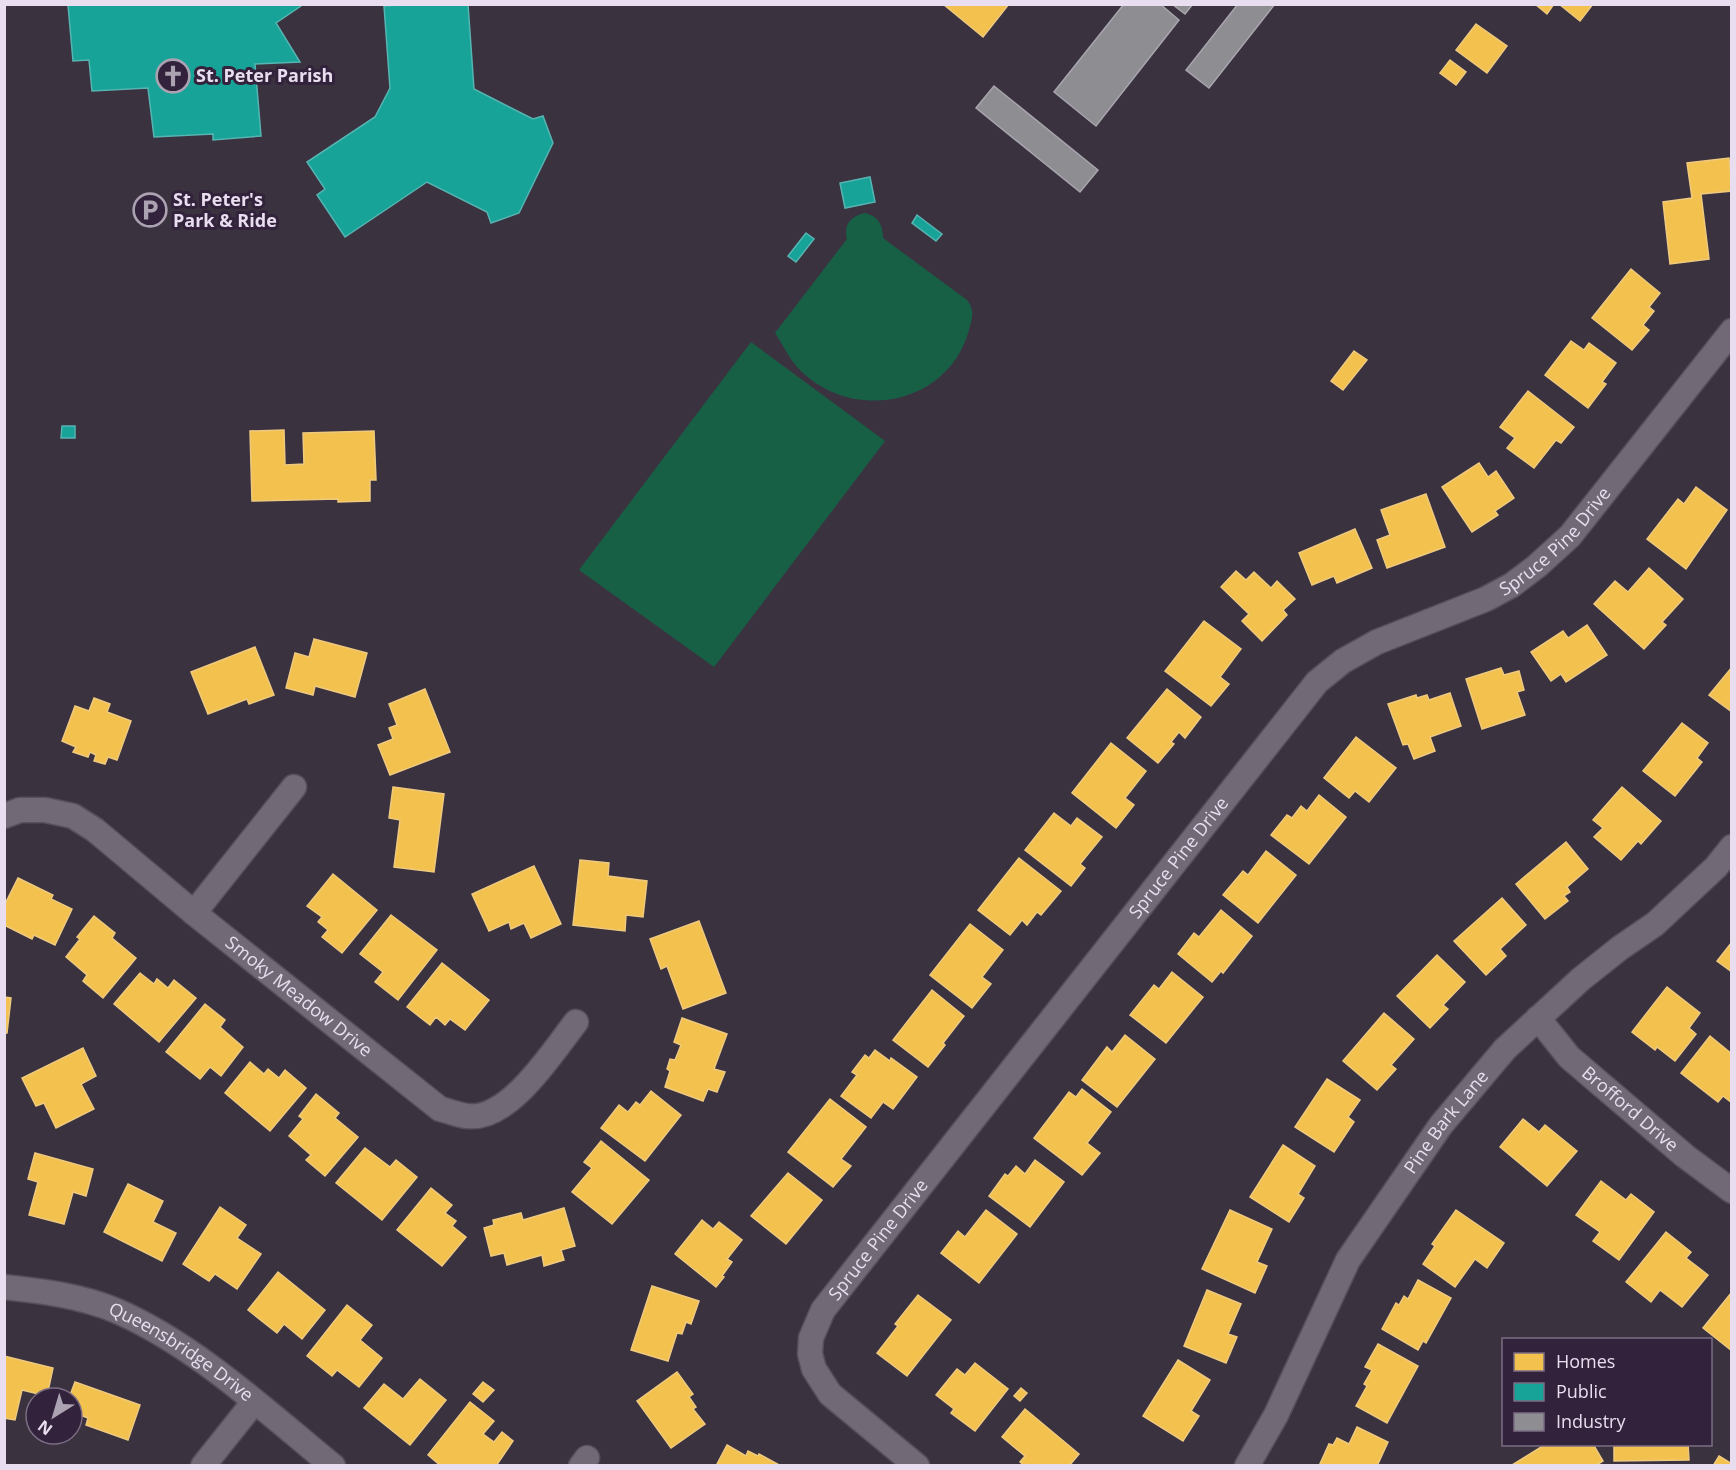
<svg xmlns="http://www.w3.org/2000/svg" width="1736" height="1470" font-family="'Open Sans',sans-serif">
	<rect width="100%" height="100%" fill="#3b3240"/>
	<!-- green -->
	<g fill="#176045">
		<path d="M 865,213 C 878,216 883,225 883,238 L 967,300 C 974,309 973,316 970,326 C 952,405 852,425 798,368 C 789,358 783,345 775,333 L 847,239 C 843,225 851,216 865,213 Z"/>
		<path d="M 751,342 L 885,441 L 714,667 L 579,570 Z"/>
	</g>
	<!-- homes -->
	<g fill="#f2c14e" stroke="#efca7e" stroke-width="1.5">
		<path d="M 943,4 L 1009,4 L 983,37 Z"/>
		<path d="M 1535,4 L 1554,4 L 1547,14 Z"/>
		<path d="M 1559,4 L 1593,4 L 1580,21 Z"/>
		<path d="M 1476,24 L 1507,46 L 1487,73 L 1456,50 Z"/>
		<path d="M 1450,60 L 1466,72 L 1456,85 L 1440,73 Z"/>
		<path d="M 1729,158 L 1732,191 L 1701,194 L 1709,259 L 1670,264 L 1663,202 L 1692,198 L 1687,163 Z"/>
		<path d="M 1631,269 L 1660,293 L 1649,307 L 1654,311 L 1643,325 L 1649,330 L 1632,350 L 1592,318 Z"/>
		<path d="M 1571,341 L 1584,350 L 1589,343 L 1616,363 L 1602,382 L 1606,384 L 1588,408 L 1545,375 Z"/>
		<path d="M 1354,351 L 1367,360 L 1343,390 L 1331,381 Z"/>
		<path d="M 1528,391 L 1574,427 L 1561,443 L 1556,440 L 1534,468 L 1507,448 L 1515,438 L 1500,427 Z"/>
		<path d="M 284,430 L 285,465 L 304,464 L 303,433 L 374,431 L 376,480 L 370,480 L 370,501 L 338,502 L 338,499 L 252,501 L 250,431 Z"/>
		<path d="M 1479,463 L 1488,477 L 1496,471 L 1514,498 L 1495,511 L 1498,515 L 1472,532 L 1442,487 Z"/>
		<path d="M 1696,487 L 1727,510 L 1686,569 L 1647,539 L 1678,499 L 1684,504 Z"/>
		<path d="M 1426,494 L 1445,547 L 1387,568 L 1377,540 L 1390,535 L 1381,510 Z"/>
		<path d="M 1355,529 L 1372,568 L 1337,583 L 1334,576 L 1312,585 L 1299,553 Z"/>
		<path d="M 1649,568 L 1683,599 L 1662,622 L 1666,625 L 1644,649 L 1594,604 L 1615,581 L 1628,592 Z"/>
		<path d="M 1236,571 L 1246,580 L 1254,572 L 1271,588 L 1277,581 L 1295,599 L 1283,610 L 1287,615 L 1262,641 L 1242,621 L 1249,614 L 1221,587 Z"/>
		<path d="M 1204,621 L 1241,649 L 1220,677 L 1229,684 L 1211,706 L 1165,671 Z"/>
		<path d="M 1587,625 L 1607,655 L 1566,682 L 1561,674 L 1551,681 L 1531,652 L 1563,631 L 1568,638 Z"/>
		<path d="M 314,639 L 367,653 L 355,697 L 315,686 L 313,695 L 286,688 L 295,653 L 309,657 Z"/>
		<path d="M 255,647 L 274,695 L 249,704 L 247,699 L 208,714 L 191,672 Z"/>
		<path d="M 1732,667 L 1732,712 L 1709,695 Z"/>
		<path d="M 1501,668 L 1504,675 L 1519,671 L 1524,690 L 1517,692 L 1525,715 L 1482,729 L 1466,679 Z"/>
		<path d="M 425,689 L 450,752 L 390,775 L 378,745 L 393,739 L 389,728 L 397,725 L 389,704 Z"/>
		<path d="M 1167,689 L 1201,717 L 1185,738 L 1179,732 L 1171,742 L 1174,744 L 1158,763 L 1127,738 Z"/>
		<path d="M 1450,693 L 1461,726 L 1430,737 L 1435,751 L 1414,759 L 1408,744 L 1403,745 L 1388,704 L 1416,695 L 1417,698 L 1427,695 L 1429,700 Z"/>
		<path d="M 94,698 L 110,704 L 107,712 L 131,721 L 117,760 L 108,757 L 105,764 L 94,761 L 96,755 L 90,752 L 88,757 L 73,752 L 76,747 L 62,741 L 75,706 L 89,711 Z"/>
		<path d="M 1682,723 L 1708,743 L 1697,758 L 1702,762 L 1675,796 L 1643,771 Z"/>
		<path d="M 1356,737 L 1396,768 L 1369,802 L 1355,791 L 1349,798 L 1324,778 Z"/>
		<path d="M 1111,743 L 1146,771 L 1125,798 L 1134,805 L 1116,828 L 1072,793 Z"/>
		<path d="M 393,787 L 444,794 L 434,872 L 394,867 L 400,820 L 389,818 Z"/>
		<path d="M 1622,787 L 1661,821 L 1641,844 L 1638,841 L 1621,860 L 1594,837 L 1603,828 L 1593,820 Z"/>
		<path d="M 1319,795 L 1346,817 L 1309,864 L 1271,835 L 1287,815 L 1292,818 L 1301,806 L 1307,811 Z"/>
		<path d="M 1054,813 L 1071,826 L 1077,818 L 1102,837 L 1080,864 L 1085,868 L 1071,886 L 1025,850 Z"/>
		<path d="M 1566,842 L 1588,869 L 1567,887 L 1570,892 L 1564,896 L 1568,901 L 1545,919 L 1516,884 Z"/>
		<path d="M 1266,851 L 1296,875 L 1258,923 L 1223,895 L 1243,871 L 1248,875 Z"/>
		<path d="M 1019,858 L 1061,891 L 1041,915 L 1037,912 L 1027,925 L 1022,920 L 1010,935 L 978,910 Z"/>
		<path d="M 580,860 L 609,863 L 608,876 L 647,881 L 643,917 L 626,915 L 625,931 L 573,925 Z"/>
		<path d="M 534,866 L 561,924 L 531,938 L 524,923 L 511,929 L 509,922 L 489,931 L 472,894 Z"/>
		<path d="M 333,874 L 377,910 L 342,953 L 322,937 L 328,930 L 318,922 L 322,917 L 307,906 Z"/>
		<path d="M 18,878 L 53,895 L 51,899 L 72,909 L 55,945 L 34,935 L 32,939 L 4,925 L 4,906 Z"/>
		<path d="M 1502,898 L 1526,925 L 1500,949 L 1506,956 L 1486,975 L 1454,941 Z"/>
		<path d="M 1221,910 L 1252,936 L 1223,973 L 1221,971 L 1212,982 L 1178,954 L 1194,933 L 1199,937 Z"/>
		<path d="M 391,915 L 437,950 L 398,1000 L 375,982 L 383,972 L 360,954 Z"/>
		<path d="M 94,916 L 115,933 L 112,938 L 136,958 L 103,998 L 83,981 L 87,975 L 66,957 L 80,939 L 77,937 Z"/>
		<path d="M 699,921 L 726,993 L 683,1009 L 667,966 L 661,969 L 650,939 Z"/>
		<path d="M 970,924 L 1003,950 L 982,977 L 991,984 L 972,1008 L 930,975 Z"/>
		<path d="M 1732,942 L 1732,972 L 1717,961 Z"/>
		<path d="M 1437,955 L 1465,982 L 1443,1005 L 1448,1009 L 1430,1028 L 1397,996 Z"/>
		<path d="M 442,963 L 489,1000 L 465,1030 L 450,1019 L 445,1025 L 436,1017 L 430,1025 L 407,1007 Z"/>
		<path d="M 1172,972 L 1203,997 L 1166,1043 L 1130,1015 L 1154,985 L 1159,989 Z"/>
		<path d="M 140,973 L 154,984 L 157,979 L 168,988 L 174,980 L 196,998 L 159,1042 L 114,1004 Z"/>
		<path d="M 1667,987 L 1700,1013 L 1689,1028 L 1696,1034 L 1675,1061 L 1657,1047 L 1655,1050 L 1632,1032 Z"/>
		<path d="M 932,990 L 964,1016 L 943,1043 L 945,1045 L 928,1067 L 893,1040 Z"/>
		<path d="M 4,997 L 11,998 L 7,1033 L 4,1033 Z"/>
		<path d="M 205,1004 L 225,1020 L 220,1027 L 243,1047 L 221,1076 L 210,1067 L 200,1079 L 166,1052 Z"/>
		<path d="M 1384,1013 L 1414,1039 L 1391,1065 L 1396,1069 L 1377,1090 L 1343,1061 Z"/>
		<path d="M 682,1018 L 727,1034 L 714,1069 L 725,1072 L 717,1092 L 708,1089 L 703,1101 L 665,1087 L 670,1071 L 667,1069 L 670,1059 L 675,1060 L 681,1045 L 674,1042 Z"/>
		<path d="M 1125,1035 L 1155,1059 L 1117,1107 L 1082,1080 L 1107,1047 L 1112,1052 Z"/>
		<path d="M 1710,1036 L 1732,1054 L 1732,1103 L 1723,1096 L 1718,1102 L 1681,1073 Z"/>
		<path d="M 83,1048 L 96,1076 L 81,1084 L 94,1109 L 56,1128 L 44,1103 L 36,1106 L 22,1078 Z"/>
		<path d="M 875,1050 L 890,1061 L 891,1058 L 917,1077 L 893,1109 L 883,1102 L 871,1118 L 841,1096 L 857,1075 L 852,1072 L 865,1055 L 869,1058 Z"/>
		<path d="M 250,1062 L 264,1074 L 268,1069 L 279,1078 L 285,1070 L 306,1088 L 270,1131 L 225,1093 Z"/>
		<path d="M 1327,1079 L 1360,1100 L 1348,1117 L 1354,1122 L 1334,1152 L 1295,1127 Z"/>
		<path d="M 1082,1089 L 1111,1112 L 1087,1143 L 1100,1153 L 1082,1175 L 1034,1138 L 1069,1092 L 1076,1097 Z"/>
		<path d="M 651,1091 L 681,1115 L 645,1161 L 601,1128 L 619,1105 L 628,1112 L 636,1102 L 640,1105 Z"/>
		<path d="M 316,1094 L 339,1113 L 335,1118 L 358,1137 L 325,1176 L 306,1160 L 311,1155 L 289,1136 L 303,1119 L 299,1116 Z"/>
		<path d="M 830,1099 L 866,1127 L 841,1159 L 851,1166 L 833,1187 L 788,1152 Z"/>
		<path d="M 1523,1119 L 1539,1132 L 1545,1125 L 1577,1151 L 1547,1186 L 1500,1147 Z"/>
		<path d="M 601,1141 L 649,1180 L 612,1224 L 572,1192 L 592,1168 L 584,1162 Z"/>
		<path d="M 1283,1145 L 1315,1166 L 1298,1194 L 1304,1198 L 1289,1222 L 1250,1197 Z"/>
		<path d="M 365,1148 L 390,1167 L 396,1160 L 417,1177 L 382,1220 L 336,1183 Z"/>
		<path d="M 35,1153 L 93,1169 L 86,1196 L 73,1192 L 64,1224 L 29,1215 L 38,1182 L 28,1179 Z"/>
		<path d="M 1035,1160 L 1064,1182 L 1030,1227 L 989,1196 L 1005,1174 L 1008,1176 L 1016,1166 L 1025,1174 Z"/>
		<path d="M 788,1173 L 822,1200 L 786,1244 L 751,1216 Z"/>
		<path d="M 1601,1181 L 1626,1200 L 1631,1194 L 1654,1212 L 1619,1260 L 1593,1241 L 1600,1232 L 1576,1215 Z"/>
		<path d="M 128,1184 L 163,1201 L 153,1222 L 176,1233 L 162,1261 L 104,1232 Z"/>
		<path d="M 431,1188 L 452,1205 L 445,1213 L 456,1221 L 452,1226 L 466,1237 L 442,1266 L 397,1230 Z"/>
		<path d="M 220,1207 L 246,1225 L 237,1238 L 261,1254 L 237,1289 L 215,1274 L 209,1281 L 183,1264 Z"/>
		<path d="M 564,1208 L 575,1246 L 561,1250 L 564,1260 L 544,1266 L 542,1255 L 507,1265 L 504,1253 L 491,1256 L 484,1228 L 494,1225 L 493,1220 L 521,1213 L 523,1220 Z"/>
		<path d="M 986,1210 L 1017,1234 L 979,1283 L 941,1253 L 958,1231 L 965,1237 Z"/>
		<path d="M 1230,1210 L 1272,1229 L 1257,1262 L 1267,1266 L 1255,1293 L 1202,1269 Z"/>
		<path d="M 1456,1210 L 1504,1243 L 1487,1268 L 1475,1259 L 1455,1287 L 1423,1264 L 1435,1246 L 1432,1244 Z"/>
		<path d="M 702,1220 L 713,1229 L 719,1222 L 742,1240 L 727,1259 L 732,1262 L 722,1276 L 724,1277 L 716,1287 L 675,1254 Z"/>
		<path d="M 1666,1232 L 1691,1252 L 1686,1258 L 1708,1275 L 1682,1307 L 1660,1290 L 1651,1302 L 1626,1282 Z"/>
		<path d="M 278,1272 L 325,1310 L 302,1339 L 284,1324 L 277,1333 L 248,1310 Z"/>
		<path d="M 1418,1280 L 1451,1298 L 1426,1343 L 1423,1341 L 1418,1350 L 1382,1329 L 1396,1303 L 1399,1305 L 1404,1296 L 1408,1299 Z"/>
		<path d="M 652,1286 L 699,1301 L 691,1324 L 686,1322 L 682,1334 L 677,1333 L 668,1361 L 631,1350 Z"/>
		<path d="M 1207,1290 L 1241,1304 L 1228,1334 L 1237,1337 L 1226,1363 L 1184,1346 Z"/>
		<path d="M 1732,1292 L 1732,1351 L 1703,1328 Z"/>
		<path d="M 918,1295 L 951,1320 L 907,1376 L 877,1353 L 898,1326 L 895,1324 Z"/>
		<path d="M 347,1305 L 372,1325 L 360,1340 L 382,1358 L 359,1387 L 337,1370 L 332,1376 L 307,1356 Z"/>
		<path d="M 1378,1344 L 1418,1366 L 1387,1423 L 1356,1406 L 1367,1386 L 1364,1384 L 1372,1370 L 1365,1367 Z"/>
		<path d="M 4,1356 L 53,1368 L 47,1396 L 22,1390 L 15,1420 L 4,1418 Z"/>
		<path d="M 1178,1360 L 1210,1380 L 1191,1411 L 1199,1416 L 1183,1441 L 1143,1416 Z"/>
		<path d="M 975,1363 L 1008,1389 L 975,1431 L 951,1413 L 954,1409 L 936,1395 L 957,1369 L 965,1375 Z"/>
		<path d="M 677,1372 L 693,1394 L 689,1397 L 696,1407 L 693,1409 L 705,1424 L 671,1448 L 637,1401 Z"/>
		<path d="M 420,1379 L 446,1400 L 410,1445 L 364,1408 L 384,1384 L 403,1399 Z"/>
		<path d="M 75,1382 L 140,1405 L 128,1440 L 86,1425 L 88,1418 L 72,1412 L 72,1398 L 69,1398 Z"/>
		<path d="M 483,1382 L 494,1390 L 483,1402 L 473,1394 Z"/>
		<path d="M 1021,1388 L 1027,1393 L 1020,1401 L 1014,1396 Z"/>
		<path d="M 470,1402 L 494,1421 L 483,1434 L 494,1442 L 502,1432 L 513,1441 L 496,1466 L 441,1466 L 428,1455 Z"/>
		<path d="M 1025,1409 L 1079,1454 L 1069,1466 L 1025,1466 L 1020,1462 L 1025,1456 L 1002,1437 Z"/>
		<path d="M 1357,1427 L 1388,1442 L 1377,1466 L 1319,1466 L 1329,1444 L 1333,1445 L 1337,1438 L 1349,1444 Z"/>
		<path d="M 1546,1444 L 1593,1444 L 1603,1461 L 1595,1466 L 1512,1465 Z"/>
		<path d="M 1614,1444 L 1688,1444 L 1689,1460 L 1614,1461 Z"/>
		<path d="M 727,1445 L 746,1456 L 748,1451 L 758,1456 L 759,1454 L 781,1466 L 716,1466 Z"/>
		<path d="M 1719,1456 L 1732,1464 L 1732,1466 L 1713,1466 Z"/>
	</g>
	<!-- public -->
	<g fill="#17a398" stroke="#56b5b2" stroke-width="1.5">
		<path d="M 304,4 L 276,23 L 300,62 L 255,64 L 261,136 L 213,140 L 213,134 L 154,137 L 148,88 L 92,91 L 89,60 L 73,61 L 68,5 L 61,4 Z"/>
		<path d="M 415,4 L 468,4 L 474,89 L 533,119 L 543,116 L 553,143 L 519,213 L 491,223 L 487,212 L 427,182 L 345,237 L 317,195 L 325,189 L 307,162 L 375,117 L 390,88 L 384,6 Z"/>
		<path d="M 870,177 L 875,202 L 845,208 L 840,183 Z"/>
		<path d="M 917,215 L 942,234 L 936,241 L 912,223 Z"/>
		<path d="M 806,233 L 814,239 L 796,262 L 788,256 Z"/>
		<path d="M 62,426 L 75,426 L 75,438 L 61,438 Z"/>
	</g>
	<!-- industry -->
	<g fill="#8d8d92" stroke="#a8a5ae" stroke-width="1.5">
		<path d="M 1124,4 L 1160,4 L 1179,20 L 1096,126 L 1054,92 Z"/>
		<path d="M 1172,4 L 1193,4 L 1185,14 Z"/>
		<path d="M 1238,4 L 1275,4 L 1209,88 L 1186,70 Z"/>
		<path d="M 994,86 L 1098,170 L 1080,192 L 976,108 Z"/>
	</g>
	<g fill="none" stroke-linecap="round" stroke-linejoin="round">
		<!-- minor casing -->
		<g stroke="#564e5b" stroke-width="27">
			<g id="minor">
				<path id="s1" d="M 4,816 L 20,810 L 45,810 L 73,816 L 95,830 L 194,913 L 440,1109 C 449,1111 458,1115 467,1116 C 509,1122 553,1051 576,1022"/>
				<path d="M 194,913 L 294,787"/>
				<path id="s2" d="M 1538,1018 L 1569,1057 L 1685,1156 L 1732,1191"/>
				<path id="s3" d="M 4,1287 C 42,1291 82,1296 117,1311 C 195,1345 267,1412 333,1466"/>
				<path d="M 203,1466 L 254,1402"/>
				<path d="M 581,1466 L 587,1458"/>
				<path id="s4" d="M 917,1466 L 830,1394 L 814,1369 L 810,1354 L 811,1338 L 823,1310 L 1317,682 L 1343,661 L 1377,642 L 1486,599 L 1512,585 L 1537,566 L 1570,536 L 1732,331"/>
				<path id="s5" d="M 1247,1466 L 1276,1415 L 1348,1260 L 1441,1125 L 1505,1049 L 1581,979 L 1620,948 L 1655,924 L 1716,867 L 1732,847"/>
			</g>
		</g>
		<!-- minor -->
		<use href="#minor" stroke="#716a76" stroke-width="24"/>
	</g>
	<!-- icons -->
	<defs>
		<g id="church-ring" transform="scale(1.725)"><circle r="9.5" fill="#32223b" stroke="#aba2b2" stroke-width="1.5"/><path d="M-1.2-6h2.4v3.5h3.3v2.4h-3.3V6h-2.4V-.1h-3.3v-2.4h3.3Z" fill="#aba2b2"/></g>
		<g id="parking-ring" transform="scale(1.725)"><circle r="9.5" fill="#32223b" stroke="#aba2b2" stroke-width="1.5"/><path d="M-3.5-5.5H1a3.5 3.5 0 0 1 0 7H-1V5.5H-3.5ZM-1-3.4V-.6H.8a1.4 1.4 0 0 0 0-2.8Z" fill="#aba2b2"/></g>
	</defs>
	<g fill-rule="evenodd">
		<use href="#church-ring" x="173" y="76"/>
		<use href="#parking-ring" x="150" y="210"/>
	</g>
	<g text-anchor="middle" stroke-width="6" stroke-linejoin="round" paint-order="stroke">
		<!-- poi labels -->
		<g font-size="18" font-weight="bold" fill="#e8deef" stroke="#32223b" text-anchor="start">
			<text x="196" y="82">St. Peter Parish</text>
			<text x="173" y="206">St. Peter's<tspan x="173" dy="21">Park &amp; Ride</tspan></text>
		</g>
		<!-- street labels -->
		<g font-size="18" fill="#e8deef" stroke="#32223b">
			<text dy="6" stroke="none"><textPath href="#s4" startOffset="1284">Spruce Pine Drive</textPath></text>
			<text dy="6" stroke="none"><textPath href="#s4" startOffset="780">Spruce Pine Drive</textPath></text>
			<text dy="6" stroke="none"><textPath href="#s1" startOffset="360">Smoky Meadow Drive</textPath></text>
			<text dy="6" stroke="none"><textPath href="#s2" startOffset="130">Brofford Drive</textPath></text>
			<text dy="6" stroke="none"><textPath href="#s5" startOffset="399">Pine Bark Lane</textPath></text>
			<text dy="6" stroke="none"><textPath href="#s4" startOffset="294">Spruce Pine Drive</textPath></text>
			<text dy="6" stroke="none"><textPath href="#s3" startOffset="192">Queensbridge Drive</textPath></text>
		</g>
	</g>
	<!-- border -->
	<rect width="1736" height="1470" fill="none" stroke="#e8deef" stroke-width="12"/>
	<!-- legend -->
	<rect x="1502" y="1338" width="210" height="108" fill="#32223b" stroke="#7b6d83" stroke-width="1.5"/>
	<rect x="1514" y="1353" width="30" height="18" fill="#f2c14e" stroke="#7b6d83" stroke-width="1.5"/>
	<text x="1556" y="1368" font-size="18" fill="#e8deef">Homes</text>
	<rect x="1514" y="1383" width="30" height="18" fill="#17a398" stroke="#7b6d83" stroke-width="1.5"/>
	<text x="1556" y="1398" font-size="18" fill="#e8deef">Public</text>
	<rect x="1514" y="1413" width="30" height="18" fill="#8d8d92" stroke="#7b6d83" stroke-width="1.5"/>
	<text x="1556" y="1428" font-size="18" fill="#e8deef">Industry</text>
	<!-- north arrow -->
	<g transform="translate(54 1416) rotate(217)"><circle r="28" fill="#32223b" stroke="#7b6d83" stroke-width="1.5"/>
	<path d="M0-4.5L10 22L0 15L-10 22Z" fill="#aba2b2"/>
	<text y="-9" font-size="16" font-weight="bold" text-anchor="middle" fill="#e8deef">N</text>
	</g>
</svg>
